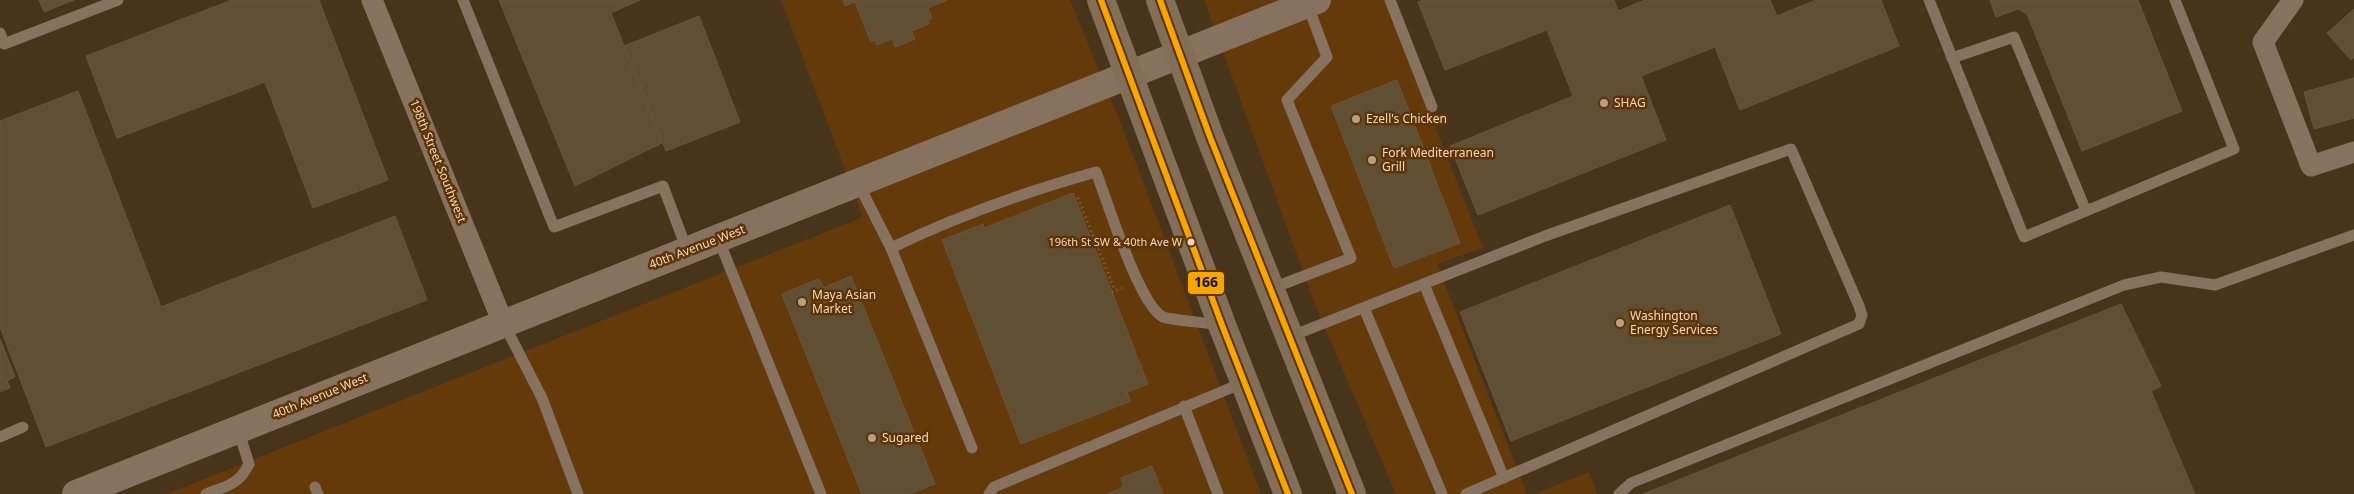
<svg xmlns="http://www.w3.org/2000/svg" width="2354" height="494" font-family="'Noto Sans',sans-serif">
	<rect width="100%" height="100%" fill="#48331b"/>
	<!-- built -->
	<g fill="#643a0a">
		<path d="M 781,0 L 1070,0 L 1122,126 L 1261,494 L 166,494 L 863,217 Z"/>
		<path d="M 1204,0 L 1385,0 L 1483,248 L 1437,264 L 1527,494 L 1396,494 L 1316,307 Z"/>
		<path d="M 1589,472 L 1598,494 L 1534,494 Z"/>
	</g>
	<!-- building -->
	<g fill="#614f33" stroke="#68573d">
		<path d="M 39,0 L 74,0 L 44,12 Z"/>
		<path d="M 232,0 L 319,0 L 388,180 L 313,208 L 265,82 L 117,138 L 86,56 Z"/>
		<path d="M 499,0 L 640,0 L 611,13 L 662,143 L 575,186 Z"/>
		<path d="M 843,0 L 947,0 L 928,8 L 932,18 L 928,20 L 929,24 L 912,31 L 915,39 L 895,47 L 892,39 L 877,45 L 875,40 L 871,42 L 855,2 L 845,6 Z"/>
		<path d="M 1424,0 L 1614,0 L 1618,11 L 1645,0 L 1770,0 L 1777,16 L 1816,0 L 1881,0 L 1899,46 L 1740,110 L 1715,47 L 1641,76 L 1666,140 L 1478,215 L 1450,146 L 1573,96 L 1547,30 L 1445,70 L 1418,2 Z"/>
		<path d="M 1990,0 L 2138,0 L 2182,111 L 2082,151 L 2027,14 L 2018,9 L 1996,17 Z"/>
		<path d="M 2354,9 L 2354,57 L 2351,60 L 2327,33 Z"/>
		<path d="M 699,16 L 740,122 L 666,151 L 624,46 Z"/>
		<path d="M 2354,78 L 2354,118 L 2314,129 L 2304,92 Z"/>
		<path d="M 1397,80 L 1460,243 L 1394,268 L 1331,106 Z"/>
		<path d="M 78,91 L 161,307 L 395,216 L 427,300 L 46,447 L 0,327 L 0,121 Z"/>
		<path d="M 1073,193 L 1148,384 L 1127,392 L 1131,401 L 1021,444 L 942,240 L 983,224 L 984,228 Z"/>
		<path d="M 1730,205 L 1781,334 L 1511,441 L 1460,312 Z"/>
		<path d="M 851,276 L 935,484 L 910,494 L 862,494 L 782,294 L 819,279 L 823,288 Z"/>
		<path d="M 2121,304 L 2161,386 L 2151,391 L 2195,494 L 1643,494 Z"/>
		<path d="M 0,339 L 15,377 L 7,381 L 10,388 L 0,392 Z"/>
		<path d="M 1152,466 L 1163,494 L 1107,494 L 1124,487 L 1121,478 Z"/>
	</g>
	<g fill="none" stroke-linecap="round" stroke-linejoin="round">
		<!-- path -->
		<g stroke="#7d6b59" stroke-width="3" stroke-dasharray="1 4" stroke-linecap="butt">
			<path d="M 1078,198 L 1115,291"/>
			<path d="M 1112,292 L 1122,288"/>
		</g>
		<!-- service -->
		<g stroke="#86725f" stroke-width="11">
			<path d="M 463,0 L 554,227 L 663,186 L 687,250"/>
			<path d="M 1390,0 L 1432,107"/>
			<path d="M 1929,0 L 2024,237 L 2234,149 L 2175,0"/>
			<path d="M 0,33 L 4,44 L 118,0"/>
			<path d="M 1952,58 L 2014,37 L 2086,211"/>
			<path d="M 858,183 L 891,248 C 957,216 1025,192 1096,172 C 1107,200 1139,305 1163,317 C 1171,320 1209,323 1220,325"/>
			<path d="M 718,238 L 821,494"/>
			<path d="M 891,248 L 972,448"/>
			<path d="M 1424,284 L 1504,478"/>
			<path d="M 1270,289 L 1351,258 L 1287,100 L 1327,57 L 1307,3"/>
			<path d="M 1364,308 L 1442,494"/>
			<path d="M 504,324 L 542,398 L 578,494"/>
			<path d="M 1289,337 L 1545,236 L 1791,149 L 1859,306 L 1862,315 L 1859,324 L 1466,494"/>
			<path d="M 1184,406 L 1218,494"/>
			<path d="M 0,437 L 23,427"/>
			<path d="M 315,487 L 318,494"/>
			<path d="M 206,494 C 226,486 239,485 249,464 L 238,429"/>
			<path d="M 989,494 L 994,487 L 1245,382"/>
			<path d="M 1619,494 L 1631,483 L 2124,285 L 2161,277 L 2215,285 L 2354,235"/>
		</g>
		<!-- minor -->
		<g stroke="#86725f" stroke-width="21">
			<path d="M 372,0 L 503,323"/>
			<path d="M 2293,0 L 2263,42 L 2311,166 L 2354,152"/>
		</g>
		<!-- tertiary -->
		<path stroke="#86725f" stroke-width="28" d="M 76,494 L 1317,0"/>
		<!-- primary -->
		<g stroke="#836e57" stroke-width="28">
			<path d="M 1101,0 L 1222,325 L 1288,494"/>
			<path d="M 1160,0 L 1210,137 L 1352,494"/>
		</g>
		<!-- bus-1 casing -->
		<g stroke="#5c3407" stroke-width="10">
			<g id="bus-1">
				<path d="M 1101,0 L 1222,325 L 1288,494"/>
				<path d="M 1160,0 L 1210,137 L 1352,494"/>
			</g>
		</g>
		<!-- bus-1 -->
		<use href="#bus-1" stroke="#f7a600" stroke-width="6"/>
	</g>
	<!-- markers -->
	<g fill="#ba9e84" stroke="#5c3407" stroke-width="2">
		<circle cx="1604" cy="103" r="5"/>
		<circle cx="1356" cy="119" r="5"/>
		<circle cx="1372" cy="160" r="5"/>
		<circle cx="802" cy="302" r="5"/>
		<circle cx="1620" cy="323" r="5"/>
		<circle cx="872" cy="438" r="5"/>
	</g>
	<circle fill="#f7d8bd" stroke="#5c3407" stroke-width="2" cx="1191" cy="242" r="4.5"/>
	<g text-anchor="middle" stroke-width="5" stroke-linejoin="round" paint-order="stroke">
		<!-- bus labels -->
		<g font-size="11" fill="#f7d8bd" stroke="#5c3407" text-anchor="end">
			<text x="1182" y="246">196th St SW &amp; 40th Ave W</text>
		</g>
		<!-- poi labels -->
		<g font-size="12" fill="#f7d8bd" stroke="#5c3407" text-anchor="start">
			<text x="1614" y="107">SHAG</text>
			<text x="1366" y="123">Ezell's Chicken</text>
			<text x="1382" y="157">Fork Mediterranean<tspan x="1382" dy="14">Grill</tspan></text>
			<text x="812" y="299">Maya Asian<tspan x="812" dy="14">Market</tspan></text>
			<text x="1630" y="320">Washington<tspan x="1630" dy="14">Energy Services</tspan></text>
			<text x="882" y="442">Sugared</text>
		</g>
		<!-- street labels -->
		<g font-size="12" fill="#f7d8bd" stroke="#5c3407">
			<text transform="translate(438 161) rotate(68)" y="4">198th Street Southwest</text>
			<text transform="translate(697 247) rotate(-21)" y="4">40th Avenue West</text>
			<text transform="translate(320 396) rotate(-22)" y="4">40th Avenue West</text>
		</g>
	</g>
	<rect stroke="#5c3407" stroke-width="2" x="1187" y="271" width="38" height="24" rx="5" fill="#f7a600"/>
	<g font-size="14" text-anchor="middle" font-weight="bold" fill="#111">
		<text x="1206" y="287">166</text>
	</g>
</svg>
